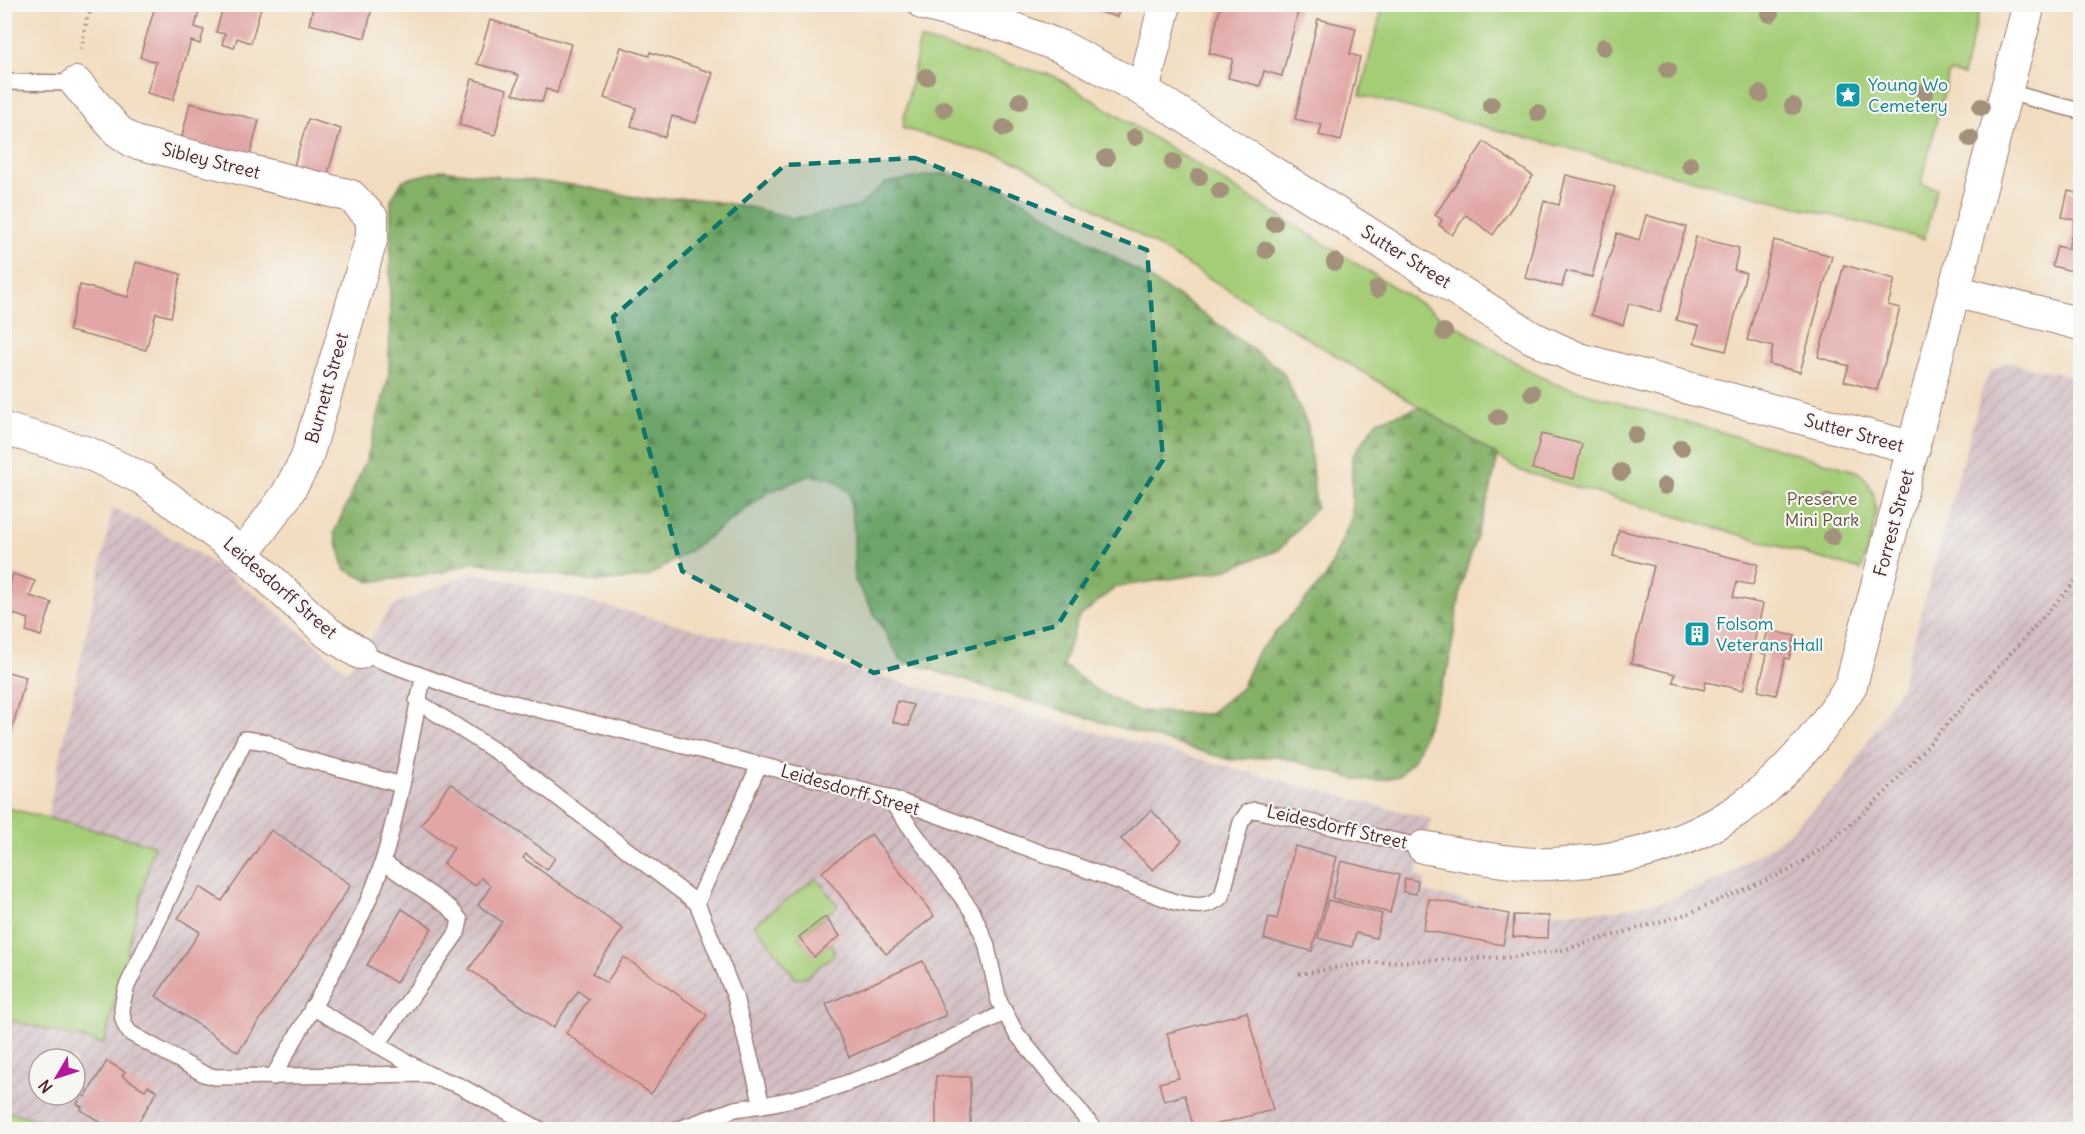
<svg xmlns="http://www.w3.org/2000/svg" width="2085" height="1134" font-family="Delius,sans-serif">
	<defs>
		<pattern id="industrial-furrows" width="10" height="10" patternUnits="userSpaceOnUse" patternTransform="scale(1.5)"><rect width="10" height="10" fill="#d2bec3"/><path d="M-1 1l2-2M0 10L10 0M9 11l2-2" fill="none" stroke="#b6a3a8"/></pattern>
		<pattern id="forest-firs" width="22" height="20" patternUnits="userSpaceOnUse" patternTransform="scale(1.5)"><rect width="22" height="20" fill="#84b068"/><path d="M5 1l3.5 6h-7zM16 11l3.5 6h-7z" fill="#6e8f56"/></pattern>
	</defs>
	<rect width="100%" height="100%" fill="#f6f6f2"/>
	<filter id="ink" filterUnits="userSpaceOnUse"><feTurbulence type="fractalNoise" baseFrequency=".0167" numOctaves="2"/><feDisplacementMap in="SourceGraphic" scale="12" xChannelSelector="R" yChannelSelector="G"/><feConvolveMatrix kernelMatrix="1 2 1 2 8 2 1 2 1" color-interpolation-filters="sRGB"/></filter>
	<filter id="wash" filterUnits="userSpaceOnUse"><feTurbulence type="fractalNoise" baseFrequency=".008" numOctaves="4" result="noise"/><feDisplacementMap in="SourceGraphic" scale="24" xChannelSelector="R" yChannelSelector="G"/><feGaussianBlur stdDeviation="1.35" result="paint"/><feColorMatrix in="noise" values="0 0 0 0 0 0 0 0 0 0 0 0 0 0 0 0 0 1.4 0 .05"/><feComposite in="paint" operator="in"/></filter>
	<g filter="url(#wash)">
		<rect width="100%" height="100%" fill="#f2ddc0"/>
		<!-- industrial -->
		<path fill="url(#industrial-furrows)" fill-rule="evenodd" d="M 2007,362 L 2080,378 L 2080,1129 L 77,1129 L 5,1111 L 4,1019 L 104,1044 L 154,845 L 47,818 L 113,508 L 155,528 L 205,558 L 265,602 L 347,671 L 394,605 L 470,573 L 486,575 L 1431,819 L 1416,876 L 1425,879 L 1423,892 L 1496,907 L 1541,912 L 1610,911 L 1667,900 L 1720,879 L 1780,840 L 1844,781 L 1901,686 L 1983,387 L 1991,371 ZM 39,1059 L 75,1059 L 75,1095 L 39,1095 Z"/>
		<!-- green -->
		<g fill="#a5cd77" stroke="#787651" stroke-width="1.5">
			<path d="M 1969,5 L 1980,7 L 1963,75 L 1949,72 L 1921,184 L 1937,188 L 1924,239 L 1360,95 L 1383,5 Z"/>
			<path d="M 920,39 L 1054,76 L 1526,369 L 1555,384 L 1859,472 C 1889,500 1871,536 1861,570 L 1521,471 L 1420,407 L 1021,163 L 902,128 Z"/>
			<path d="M 4,807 L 154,845 L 104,1044 L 5,1019 Z"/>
			<path d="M 816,878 L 838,906 L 799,937 L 814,956 L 832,943 L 834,955 L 807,976 L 796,979 L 755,924 Z"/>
			<path d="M 4,1111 L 5,1111 L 77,1129 L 5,1129 Z"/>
		</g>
		<!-- forest -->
		<path fill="url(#forest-firs)" stroke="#67684a" stroke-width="1.5" d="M 442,170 L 581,186 L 644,199 L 691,198 L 745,206 L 794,218 L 858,207 L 885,183 L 943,173 L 1003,188 L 1192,305 L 1283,372 L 1308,426 L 1316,508 L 1279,550 L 1222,571 L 1116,587 L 1078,618 L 1063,665 L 1095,689 L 1135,711 L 1209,714 L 1241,688 L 1257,653 L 1326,577 L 1352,516 L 1352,457 L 1377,421 L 1420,407 L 1498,456 L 1490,492 L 1462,583 L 1448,669 L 1415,758 L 1399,776 L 1377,781 L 1354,779 L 1277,756 L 1230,760 L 1013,696 L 901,660 L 854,579 L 854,530 L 849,492 L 831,478 L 809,476 L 769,492 L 697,546 L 647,577 L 599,582 L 474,562 L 440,573 L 370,582 L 345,569 L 334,533 L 367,458 L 389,375 L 391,200 L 403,180 Z"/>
		<g id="blocks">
			<!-- building -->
			<g fill="#e1a6a5">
				<path d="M 149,4 L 201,4 L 195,27 L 204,30 L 200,44 L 191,41 L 173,100 L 147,93 L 156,62 L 140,57 L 154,10 L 148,8 Z"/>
				<path d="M 224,4 L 262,4 L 251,43 L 237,38 L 234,48 L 222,44 L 225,34 L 216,32 Z"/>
				<path d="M 314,4 L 373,4 L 365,38 L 309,24 Z"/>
				<path d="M 1221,4 L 1300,4 L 1282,76 L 1264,71 L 1260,86 L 1228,78 L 1233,59 L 1209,53 Z"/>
				<path d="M 1076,5 L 1121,5 L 1117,17 Z"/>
				<path d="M 1318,19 L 1356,28 L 1350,54 L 1360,57 L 1341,141 L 1319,135 L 1322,125 L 1295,119 Z"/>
				<path d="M 490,20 L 571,44 L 557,93 L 546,89 L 542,102 L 513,94 L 519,75 L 477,64 Z"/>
				<path d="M 621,47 L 649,56 L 650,52 L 713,73 L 696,123 L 672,116 L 665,137 L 631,126 L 636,108 L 604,98 Z"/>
				<path d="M 472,79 L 507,89 L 495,135 L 459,125 Z"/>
				<path d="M 190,103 L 259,120 L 248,163 L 180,145 Z"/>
				<path d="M 308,119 L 341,129 L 326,180 L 293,169 Z"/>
				<path d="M 1484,142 L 1533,176 L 1493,235 L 1466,215 L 1452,235 L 1439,225 L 1442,220 L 1435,215 Z"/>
				<path d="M 1566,175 L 1615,187 L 1592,277 L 1566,271 L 1562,287 L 1525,278 L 1544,201 L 1559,205 Z"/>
				<path d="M 2068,191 L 2080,194 L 2080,273 L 2052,266 L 2057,246 L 2068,249 L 2075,220 L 2062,217 Z"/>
				<path d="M 1646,215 L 1686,227 L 1660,312 L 1629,303 L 1623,325 L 1591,315 L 1617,233 L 1639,240 Z"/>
				<path d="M 1696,237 L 1739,248 L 1734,270 L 1746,273 L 1726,351 L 1694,343 L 1699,326 L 1676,320 Z"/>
				<path d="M 1774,240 L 1832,256 L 1800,372 L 1769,364 L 1773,347 L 1747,340 Z"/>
				<path d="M 136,262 L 181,274 L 171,317 L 156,313 L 146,350 L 69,331 L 80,285 L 128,297 Z"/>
				<path d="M 1844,265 L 1895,279 L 1888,305 L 1900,308 L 1877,390 L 1844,381 L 1849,366 L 1818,357 Z"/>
				<path d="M 1541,434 L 1582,444 L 1574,479 L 1532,469 Z"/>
				<path d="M 1619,530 L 1758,564 L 1753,585 L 1737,582 L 1733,597 L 1763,604 L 1743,690 L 1706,682 L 1704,690 L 1673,682 L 1675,674 L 1631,663 L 1654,566 L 1613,556 Z"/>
				<path d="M 13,574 L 35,581 L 30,596 L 52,603 L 41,636 L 26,631 L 29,619 L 13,614 L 9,626 L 4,625 L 4,583 L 10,585 Z"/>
				<path d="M 1768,630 L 1795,636 L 1789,659 L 1785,658 L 1776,695 L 1758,691 L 1767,655 L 1762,653 Z"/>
				<path d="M 4,671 L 26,677 L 11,733 L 4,731 Z"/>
				<path d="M 897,701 L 913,705 L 909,726 L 893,722 Z"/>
				<path d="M 450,783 L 555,858 L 547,870 L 526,854 L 523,858 L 623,929 L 592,973 L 606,983 L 624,957 L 707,1015 L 651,1094 L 566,1033 L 589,999 L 578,991 L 553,1028 L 469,969 L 502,922 L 478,905 L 491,886 L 481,878 L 475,886 L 443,864 L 454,848 L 421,825 Z"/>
				<path d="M 1151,810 L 1182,841 L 1153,870 L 1121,839 Z"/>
				<path d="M 271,830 L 351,885 L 238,1052 L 156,996 L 200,932 L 178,918 L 200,887 L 222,901 Z"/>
				<path d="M 871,834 L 934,916 L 886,954 L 822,872 Z"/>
				<path d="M 1295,846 L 1337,857 L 1312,951 L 1264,939 L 1269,917 L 1277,919 Z"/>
				<path d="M 1341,861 L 1399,875 L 1390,913 L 1332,898 Z"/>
				<path d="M 1405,878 L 1418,881 L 1416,894 L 1403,892 Z"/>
				<path d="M 1429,899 L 1509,914 L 1503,945 L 1423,930 Z"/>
				<path d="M 1328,900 L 1382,914 L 1376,938 L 1356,933 L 1352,947 L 1318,938 Z"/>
				<path d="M 402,909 L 432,928 L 396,983 L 367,965 Z"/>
				<path d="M 1514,915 L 1549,916 L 1548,938 L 1513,937 Z"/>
				<path d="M 825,917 L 840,936 L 814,957 L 799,937 Z"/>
				<path d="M 923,961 L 946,1015 L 849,1057 L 826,1004 Z"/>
				<path d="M 1247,1012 L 1273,1110 L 1194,1130 L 1185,1095 L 1164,1101 L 1159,1083 L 1179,1078 L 1167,1033 Z"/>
				<path d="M 107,1061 L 125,1072 L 122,1076 L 145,1090 L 148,1086 L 157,1091 L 134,1130 L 113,1130 L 81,1110 L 82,1107 L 77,1104 L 82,1095 L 85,1097 Z"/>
				<path d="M 936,1076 L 970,1077 L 970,1130 L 936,1130 Z"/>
			</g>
		</g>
	</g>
	<g filter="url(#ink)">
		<use href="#blocks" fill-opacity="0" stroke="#9e7e76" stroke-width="1.5"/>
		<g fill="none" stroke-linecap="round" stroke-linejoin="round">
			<!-- lane casing -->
			<g stroke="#9e7e76" stroke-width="18">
				<g id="lane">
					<path d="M 6,82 L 76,83"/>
					<path d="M 2007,92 L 2080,111"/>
					<path d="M 360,653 L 461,690 L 888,797 L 1175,902 C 1193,906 1208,909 1222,896 L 1241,822 L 1248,812 L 1255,810 L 1423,847"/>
					<path d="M 423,678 L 402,785 L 294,756 L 266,742 L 245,739 L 127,986 C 122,1002 118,1019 130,1033 L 204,1074 L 215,1077 L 428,1074 L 460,1086 L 541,1130"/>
					<path d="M 417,701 L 506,758 L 697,903"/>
					<path d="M 759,765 L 697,903 L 735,997 L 762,1105 C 850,1091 924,1051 1004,1013"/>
					<path d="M 888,797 L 972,911 L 986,943 L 999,1001 L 1016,1033 L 1095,1130"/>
					<path d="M 312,1007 L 428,1074"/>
					<path d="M 377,1045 L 457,933 L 460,920 L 450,908 L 383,862"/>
					<path d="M 273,1077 C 308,1015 347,953 374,887 C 387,854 394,819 402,785"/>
					<path d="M 676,1130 L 735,1109 L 762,1105"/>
				</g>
			</g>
			<!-- street casing -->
			<g stroke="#9e7e76" stroke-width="34">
				<g id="street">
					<path d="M 924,4 L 1006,26 L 1062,47 L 1143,90 L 1531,337 L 1579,359 L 1914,448"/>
					<path d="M 76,83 L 118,131 L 134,142 L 351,196 L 372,218 L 372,237 L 306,460 L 286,496 L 243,554"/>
					<path d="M 1143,90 L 1165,4"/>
					<path d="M 1955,291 L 2080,324"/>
					<path d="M 4,429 L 88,453 L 143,479 L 243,554 L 328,633 L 360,653"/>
					<path d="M 1423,847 C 1461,854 1498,862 1536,864 C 1549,865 1563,863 1577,862 C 1704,855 1785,791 1851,685 L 2029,4"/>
				</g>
			</g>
			<!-- path -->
			<g stroke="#9e7e76" stroke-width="4" stroke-dasharray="1.5 4.5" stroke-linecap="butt">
				<path d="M 81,49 L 87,18 L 94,4"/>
				<path d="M 1299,974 L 1365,963 L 1513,957 L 1563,950 L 1687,914 L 1788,871 L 1826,846 L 1885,793 L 2080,576"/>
				<path d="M 1262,1129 L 1262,1130"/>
			</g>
			<!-- lane -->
			<use href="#lane" stroke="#fff" stroke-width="15"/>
			<!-- street -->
			<use href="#street" stroke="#fff" stroke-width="32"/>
		</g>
		<!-- trees -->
		<g fill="#a4917b">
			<circle cx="1770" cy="14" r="9"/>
			<circle cx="1604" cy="47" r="9"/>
			<circle cx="1668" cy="70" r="9"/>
			<circle cx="926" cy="77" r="9"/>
			<circle cx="1925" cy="92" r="9"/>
			<circle cx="1760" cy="94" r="9"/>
			<circle cx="1020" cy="101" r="9"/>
			<circle cx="1491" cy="105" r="9"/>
			<circle cx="1793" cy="106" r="9"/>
			<circle cx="1981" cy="107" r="9"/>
			<circle cx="944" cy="109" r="9"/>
			<circle cx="1538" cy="113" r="9"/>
			<circle cx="1004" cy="128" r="9"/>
			<circle cx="1135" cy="137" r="9"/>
			<circle cx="1970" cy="138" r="9"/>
			<circle cx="1106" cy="158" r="9"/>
			<circle cx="1173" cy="162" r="9"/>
			<circle cx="1690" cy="165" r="9"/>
			<circle cx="1199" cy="177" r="9"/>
			<circle cx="1220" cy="191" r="9"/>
			<circle cx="1274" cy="223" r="9"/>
			<circle cx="1266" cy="250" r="9"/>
			<circle cx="1335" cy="262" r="9"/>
			<circle cx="1377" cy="289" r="9"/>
			<circle cx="1444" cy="332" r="9"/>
			<circle cx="1532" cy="393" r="9"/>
			<circle cx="1498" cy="417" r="9"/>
			<circle cx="1635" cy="435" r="9"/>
			<circle cx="1681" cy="448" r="9"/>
			<circle cx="1621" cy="472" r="9"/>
			<circle cx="1665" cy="486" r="9"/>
			<circle cx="1828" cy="501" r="9"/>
			<circle cx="1832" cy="537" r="9"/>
		</g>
	</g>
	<!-- marked area -->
	<path fill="#0f766e" fill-opacity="0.2" stroke="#0f766e" stroke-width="4.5" stroke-dasharray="12 8" stroke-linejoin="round" d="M 915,158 L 1147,250 L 1163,460 L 1057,626 L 874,673 L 682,571 L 613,317 L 785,165 Z"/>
	<!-- icons -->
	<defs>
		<g id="sight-square" transform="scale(1.35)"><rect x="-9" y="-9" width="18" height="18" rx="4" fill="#0f9aa8" stroke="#f6f6f2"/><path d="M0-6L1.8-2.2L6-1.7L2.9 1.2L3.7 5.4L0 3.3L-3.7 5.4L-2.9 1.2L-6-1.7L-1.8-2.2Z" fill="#fff"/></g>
		<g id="building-square" transform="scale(1.35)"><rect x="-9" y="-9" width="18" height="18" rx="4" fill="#0f9aa8" stroke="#f6f6f2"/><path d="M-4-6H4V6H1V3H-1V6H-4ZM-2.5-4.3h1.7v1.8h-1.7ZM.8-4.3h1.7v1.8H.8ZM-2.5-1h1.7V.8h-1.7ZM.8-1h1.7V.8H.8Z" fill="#fff"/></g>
	</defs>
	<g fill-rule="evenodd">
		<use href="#sight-square" x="1848" y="95"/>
		<use href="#building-square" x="1697" y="634"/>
	</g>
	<g text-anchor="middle" stroke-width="4.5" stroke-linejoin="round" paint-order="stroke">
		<!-- culture labels -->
		<g font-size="18" fill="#0d838f" stroke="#f6f6f2" text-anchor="start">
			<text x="1868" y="91">Young Wo<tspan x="1868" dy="21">Cemetery</tspan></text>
			<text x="1716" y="630">Folsom<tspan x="1716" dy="21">Veterans Hall</tspan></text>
		</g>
		<!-- street labels -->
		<g font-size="18" fill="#4a1f2b" stroke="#f6f6f2">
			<text transform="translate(211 161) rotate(14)" y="6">Sibley Street</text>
			<text transform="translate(1406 257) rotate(32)" y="6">Sutter Street</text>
			<text transform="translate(327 388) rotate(-74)" y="6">Burnett Street</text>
			<text transform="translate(1854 433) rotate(15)" y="6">Sutter Street</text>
			<text transform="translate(1894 523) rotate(-75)" y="6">Forrest Street</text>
			<text transform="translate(280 588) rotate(41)" y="6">Leidesdorff Street</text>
			<text transform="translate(850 790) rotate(16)" y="6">Leidesdorff Street</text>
			<text transform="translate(1337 827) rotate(13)" y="6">Leidesdorff Street</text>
		</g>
		<!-- park labels -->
		<g font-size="18" fill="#655342" stroke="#f6f6f2">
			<text x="1822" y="505">Preserve<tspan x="1822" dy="21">Mini Park</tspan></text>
		</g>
	</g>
	<!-- margin -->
	<rect width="2085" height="1134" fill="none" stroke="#f6f6f2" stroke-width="24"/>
	<!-- north arrow -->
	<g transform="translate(57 1077) rotate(231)"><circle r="28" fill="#f6f6f2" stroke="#b1a0a2" stroke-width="1.5"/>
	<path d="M0-4.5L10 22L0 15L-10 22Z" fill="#b5179e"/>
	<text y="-9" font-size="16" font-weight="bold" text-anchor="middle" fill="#4a1f2b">N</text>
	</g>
</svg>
